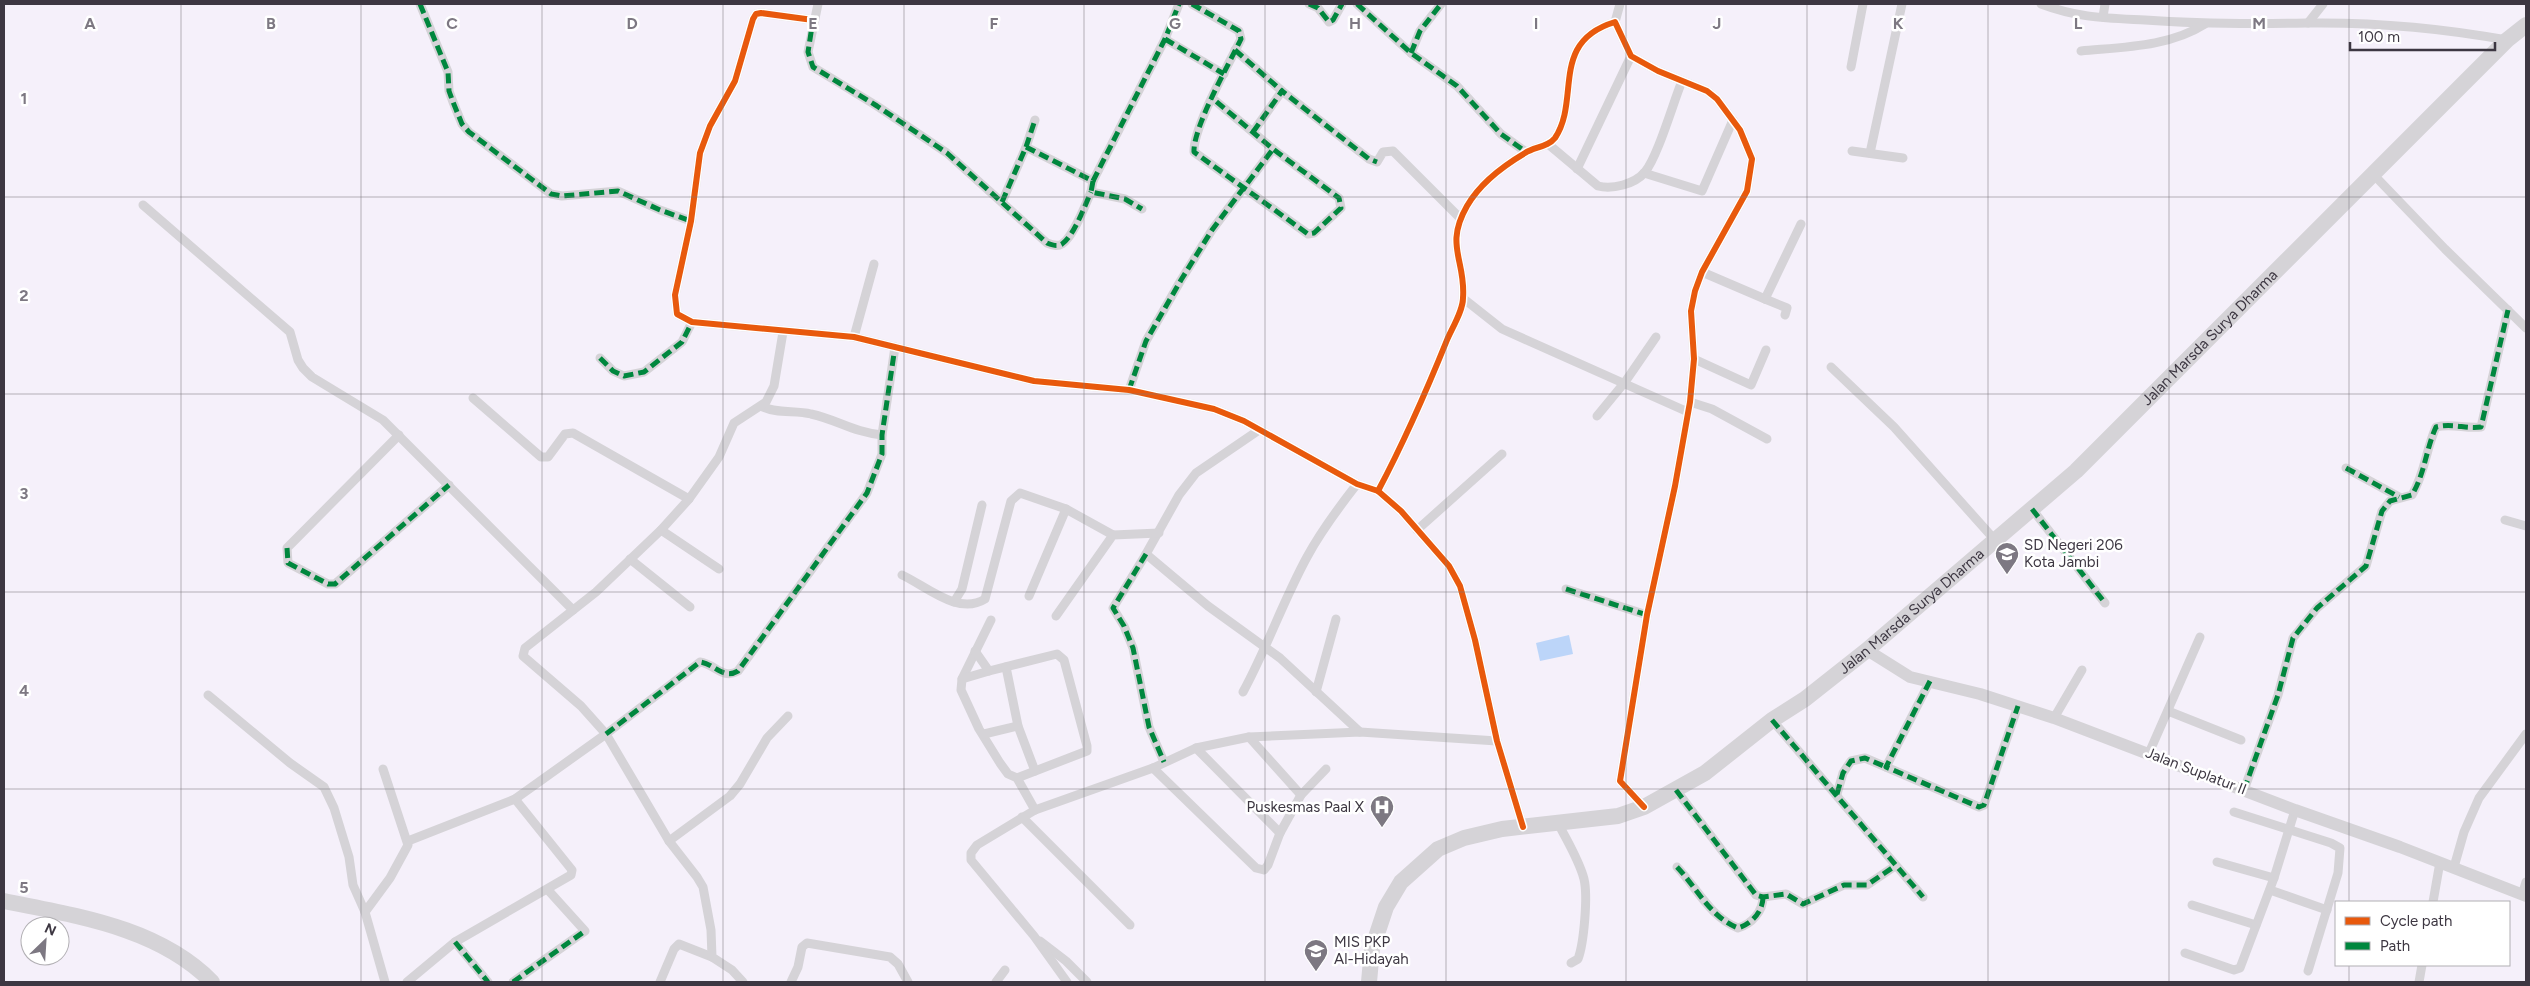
<svg xmlns="http://www.w3.org/2000/svg" width="2530" height="986" font-family="Figtree,sans-serif">
	<rect width="100%" height="100%" fill="#f5f0fa"/>
	<!-- water -->
	<path fill="#bcd5f9" d="M 1569,635 L 1573,654 L 1540,661 L 1536,643 Z"/>
	<g fill="none" stroke-linecap="round" stroke-linejoin="round">
		<!-- street -->
		<g stroke="#d5d3d7" stroke-width="9">
			<path d="M 420,4 L 448,72 L 449,91 L 453,102 L 462,124 L 469,132 L 551,194 L 562,196 L 618,191 L 660,210 L 691,221"/>
			<path d="M 818,4 L 808,52 L 813,67 L 877,106 L 947,153 L 1047,243 C 1052,245 1057,247 1062,244 C 1074,236 1085,205 1091,192"/>
			<path d="M 1192,4 L 1239,31 L 1241,39 C 1229,64 1193,127 1194,152 L 1308,234 L 1314,233 L 1341,208 L 1339,198 L 1273,149 L 1212,98"/>
			<path d="M 1309,4 L 1318,8 L 1329,22 L 1333,20 L 1342,4"/>
			<path d="M 1357,4 L 1411,53 L 1457,86 L 1501,134 L 1526,152"/>
			<path d="M 2041,4 C 2078,18 2106,18 2145,20 C 2199,24 2253,24 2307,23 C 2375,22 2441,28 2507,40"/>
			<path d="M 2103,17 L 2105,4"/>
			<path d="M 813,20 L 761,13 L 756,14 L 753,19 L 735,81 L 710,126 L 700,153 L 691,221 L 675,295 L 677,314 L 692,322 L 854,337 L 1034,381 L 1129,390 L 1214,409 L 1244,421 L 1357,484 L 1378,491 L 1401,511 L 1449,566 L 1460,586 L 1475,640 L 1497,741 L 1523,827"/>
			<path d="M 1615,22 L 1620,4"/>
			<path d="M 2308,23 L 2323,4"/>
			<path d="M 1165,39 L 1224,74"/>
			<path d="M 1235,50 L 1282,91"/>
			<path d="M 2081,51 C 2123,47 2169,47 2205,24"/>
			<path d="M 1411,53 L 1420,31 L 1441,4"/>
			<path d="M 1851,67 L 1863,4"/>
			<path d="M 1253,132 L 1282,91 L 1369,159 L 1377,162 L 1383,152 L 1393,151 L 1461,219"/>
			<path d="M 1548,144 L 1598,186 C 1612,190 1635,184 1645,172 C 1658,156 1673,103 1682,81"/>
			<path d="M 1026,147 L 1093,181 L 1091,192 L 1125,199 L 1142,209"/>
			<path d="M 1852,151 L 1903,158"/>
			<path d="M 1870,153 L 1902,4"/>
			<path d="M 1577,169 L 1631,56"/>
			<path d="M 1644,173 L 1702,191 L 1733,120"/>
			<path d="M 2372,173 L 2445,249 L 2526,328"/>
			<path d="M 1093,181 L 1165,39 L 1179,4"/>
			<path d="M 1002,202 L 1026,147 L 1035,120"/>
			<path d="M 143,205 L 290,332 L 298,360 L 303,368 L 312,377 L 383,420 L 573,610"/>
			<path d="M 1702,272 L 1765,299 L 1801,224"/>
			<path d="M 1464,299 L 1502,329 L 1688,412"/>
			<path d="M 1765,299 L 1787,308 L 1785,315"/>
			<path d="M 854,337 L 874,264"/>
			<path d="M 600,358 L 613,371 L 624,376 L 644,372 L 682,342 L 692,322"/>
			<path d="M 1694,359 L 1751,385 L 1766,350"/>
			<path d="M 1831,367 L 1894,427 L 1994,539"/>
			<path d="M 1129,390 L 1146,341 L 1181,280 L 1212,230 L 1273,149"/>
			<path d="M 473,398 L 541,457 L 548,457 L 565,434 L 573,433 L 689,499"/>
			<path d="M 1690,402 L 1712,409 L 1767,439"/>
			<path d="M 761,406 C 776,414 795,410 811,414 C 838,420 853,432 882,435"/>
			<path d="M 1597,416 L 1625,382 L 1656,337"/>
			<path d="M 1259,430 L 1196,473 L 1179,495 L 1146,554 L 1208,606 L 1280,658 L 1360,732"/>
			<path d="M 399,435 L 287,548 L 288,563 L 328,584 L 335,584 L 449,485"/>
			<path d="M 2346,468 L 2399,497"/>
			<path d="M 1378,491 C 1404,442 1426,392 1447,340 C 1452,328 1463,311 1463,298 C 1466,260 1444,246 1467,206 C 1480,183 1503,166 1525,153 C 1534,147 1548,147 1555,138 C 1581,99 1549,42 1615,22 L 1631,56 L 1658,71 L 1707,91 L 1717,99 L 1740,130 L 1752,159 L 1747,191 L 1702,272 L 1695,291 L 1691,311 L 1694,359 L 1690,402 L 1675,486 L 1647,615 L 1620,781 L 1644,807"/>
			<path d="M 2032,509 L 2105,603"/>
			<path d="M 2505,520 L 2526,526"/>
			<path d="M 661,530 L 719,569"/>
			<path d="M 1417,530 L 1502,454"/>
			<path d="M 1146,554 L 1113,608 L 1124,626 L 1133,648 L 1149,727 L 1164,762"/>
			<path d="M 630,559 L 690,607"/>
			<path d="M 902,575 C 926,586 958,616 985,599 L 1011,501 L 1020,493 L 1066,509 L 1113,535"/>
			<path d="M 1566,589 L 1647,615"/>
			<path d="M 1029,596 L 1066,509"/>
			<path d="M 954,602 L 962,589 L 982,505"/>
			<path d="M 1056,616 L 1113,535 L 1159,533"/>
			<path d="M 991,620 L 962,679 L 961,690 L 979,729 L 1000,763 L 1008,774 L 1017,778 L 1035,810"/>
			<path d="M 975,651 L 989,671 L 1057,654 L 1064,660 L 1087,746 L 1087,751 L 1017,778"/>
			<path d="M 1006,667 L 1018,726 L 1035,771"/>
			<path d="M 962,679 L 989,671"/>
			<path d="M 1930,681 L 1886,767 L 1979,807 L 1984,805 L 2018,706"/>
			<path d="M 1243,692 C 1267,648 1283,601 1307,557 C 1321,531 1339,507 1357,484"/>
			<path d="M 1316,692 L 1336,619"/>
			<path d="M 208,695 L 290,763 L 324,787 L 334,808 L 349,857 L 353,885 L 365,912"/>
			<path d="M 2168,711 L 2241,740"/>
			<path d="M 2054,718 L 2082,670"/>
			<path d="M 1772,720 L 1923,897"/>
			<path d="M 984,734 L 1018,726"/>
			<path d="M 1249,737 L 1301,795"/>
			<path d="M 1196,748 L 1280,833 L 1301,795 L 1326,769"/>
			<path d="M 2149,753 L 2200,637"/>
			<path d="M 1153,768 L 1256,868 L 1264,870 L 1268,865 L 1280,833"/>
			<path d="M 383,769 L 408,845 L 390,878 L 365,912 L 385,982"/>
			<path d="M 1676,790 L 1756,895 L 1763,897 L 1786,894 L 1803,904 L 1844,885 L 1867,885 L 1895,866"/>
			<path d="M 2244,790 L 2278,695 L 2293,638 L 2317,608 L 2366,566 L 2382,511 L 2390,501 L 2412,495 C 2425,473 2426,449 2436,427 C 2452,423 2466,429 2481,427 L 2508,310"/>
			<path d="M 1837,794 L 1843,773 L 1851,761 L 1865,758 L 1886,767"/>
			<path d="M 2234,812 L 2331,843 L 2340,848 L 2338,873 L 2308,971"/>
			<path d="M 1022,817 L 1130,925"/>
			<path d="M 1558,823 C 1567,841 1579,860 1584,879 C 1588,896 1584,943 1578,959 L 1571,963"/>
			<path d="M 408,841 L 515,799 L 606,734 L 700,662 C 715,664 723,680 738,671 L 867,493 L 882,454 L 882,435 L 895,347"/>
			<path d="M 669,841 L 730,796 L 740,784 L 767,738 L 788,716"/>
			<path d="M 2217,862 L 2274,878"/>
			<path d="M 1677,867 C 1697,888 1710,917 1738,928 C 1752,924 1763,911 1763,897"/>
			<path d="M 2454,867 L 2464,832 L 2479,798 L 2526,734"/>
			<path d="M 2270,890 L 2327,910"/>
			<path d="M 2522,895 L 2526,882"/>
			<path d="M 2433,902 L 2440,862"/>
			<path d="M 2192,905 L 2256,925"/>
			<path d="M 1040,941 L 1066,961 L 1087,982"/>
			<path d="M 455,942 L 488,982"/>
			<path d="M 2185,953 L 2234,970 L 2240,968 L 2274,878 L 2295,810"/>
			<path d="M 407,982 L 455,942 L 571,875 L 572,870 L 515,799"/>
			<path d="M 513,982 L 585,931 L 548,890"/>
			<path d="M 660,982 L 674,949 L 679,944 L 712,957"/>
			<path d="M 743,982 L 732,970 L 712,957 L 711,930 L 703,887 L 697,877 L 669,841 L 606,734 L 581,706 L 523,656 L 525,648 L 596,592 L 661,530 L 689,499 L 719,457 L 734,423 L 766,402 L 774,386 L 783,332"/>
			<path d="M 791,982 L 798,967 L 802,947 L 807,943 L 890,957 L 898,964 L 908,982"/>
			<path d="M 996,982 L 1005,970"/>
			<path d="M 1067,982 L 1034,936 L 971,860 L 971,853 L 977,845 L 1035,810 L 1153,768 L 1196,748 L 1249,737 L 1360,732 L 1497,741"/>
			<path d="M 2419,982 L 2422,965"/>
		</g>
		<!-- secondary -->
		<path stroke="#d5d3d7" stroke-width="12" d="M 1867,650 L 1910,677 L 1980,694 L 2054,718 L 2295,810 L 2400,847 L 2526,896"/>
		<!-- highway -->
		<g stroke="#d5d3d7" stroke-width="16">
			<path d="M 4,901 C 76,916 158,927 212,982"/>
			<path id="s1" d="M 1369,982 L 1372,949 L 1386,907 L 1401,882 L 1438,849 L 1464,838 L 1502,829 L 1618,816 L 1644,807 L 1705,773 L 1772,720 L 1805,699 L 1867,650 L 2076,471 L 2507,40 L 2526,25"/>
		</g>
		<!-- quiet -->
		<g stroke="#00873e" stroke-width="5" stroke-dasharray="10 5" stroke-linecap="butt">
			<path d="M 420,4 L 448,72 L 449,91 L 453,102 L 462,124 L 469,132 L 551,194 L 562,196 L 618,191 L 660,210 L 691,221"/>
			<path d="M 1192,4 L 1239,31 L 1241,39 C 1229,64 1193,127 1194,152 L 1308,234 L 1314,233 L 1341,208 L 1339,198 L 1273,149 L 1212,98"/>
			<path d="M 1309,4 L 1318,8 L 1329,22 L 1333,20 L 1342,4"/>
			<path d="M 1357,4 L 1411,53 L 1457,86 L 1501,134 L 1526,152"/>
			<path d="M 810,19 L 813,20 L 808,52 L 813,67 L 877,106 L 947,153 L 1047,243 C 1052,245 1057,247 1062,244 C 1074,236 1085,205 1091,192"/>
			<path d="M 1165,39 L 1224,74"/>
			<path d="M 1235,50 L 1282,91"/>
			<path d="M 1411,53 L 1420,31 L 1441,4"/>
			<path d="M 1253,132 L 1282,91 L 1369,159 L 1377,162"/>
			<path d="M 1026,147 L 1093,181 L 1091,192 L 1125,199 L 1142,209"/>
			<path d="M 1093,181 L 1165,39 L 1179,4"/>
			<path d="M 1002,202 L 1026,147 L 1035,120"/>
			<path d="M 600,358 L 613,371 L 624,376 L 644,372 L 682,342 L 692,322"/>
			<path d="M 1129,390 L 1146,341 L 1181,280 L 1212,230 L 1273,149"/>
			<path d="M 2346,468 L 2399,497"/>
			<path d="M 2032,509 L 2105,603"/>
			<path d="M 287,548 L 288,563 L 328,584 L 335,584 L 449,485"/>
			<path d="M 1146,554 L 1113,608 L 1124,626 L 1133,648 L 1149,727 L 1164,762"/>
			<path d="M 1566,589 L 1647,615"/>
			<path d="M 1930,681 L 1886,767 L 1979,807 L 1984,805 L 2018,706"/>
			<path d="M 1772,720 L 1923,897"/>
			<path d="M 606,734 L 700,662 C 715,664 723,680 738,671 L 867,493 L 882,454 L 882,435 L 895,347"/>
			<path d="M 1676,790 L 1756,895 L 1763,897 L 1786,894 L 1803,904 L 1844,885 L 1867,885 L 1895,866"/>
			<path d="M 2244,790 L 2278,695 L 2293,638 L 2317,608 L 2366,566 L 2382,511 L 2390,501 L 2412,495 C 2425,473 2426,449 2436,427 C 2452,423 2466,429 2481,427 L 2508,310"/>
			<path d="M 1837,794 L 1843,773 L 1851,761 L 1865,758 L 1886,767"/>
			<path d="M 1677,867 C 1697,888 1710,917 1738,928 C 1752,924 1763,911 1763,897"/>
			<path d="M 455,942 L 488,982"/>
			<path d="M 513,982 L 585,931"/>
		</g>
		<!-- cycleway casing -->
		<g stroke="#fff" stroke-width="9">
			<g id="cycleway">
				<path d="M 813,20 L 761,13 L 756,14 L 753,19 L 735,81 L 710,126 L 700,153 L 691,221 L 675,295 L 677,314 L 692,322 L 854,337 L 1034,381 L 1129,390 L 1214,409 L 1244,421 L 1357,484 L 1378,491 L 1401,511 L 1449,566 L 1460,586 L 1475,640 L 1497,741 L 1523,827"/>
				<path d="M 1378,491 C 1404,442 1426,392 1447,340 C 1452,328 1463,311 1463,298 C 1466,260 1444,246 1467,206 C 1480,183 1503,166 1525,153 C 1534,147 1548,147 1555,138 C 1581,99 1549,42 1615,22 L 1631,56 L 1658,71 L 1707,91 L 1717,99 L 1740,130 L 1752,159 L 1747,191 L 1702,272 L 1695,291 L 1691,311 L 1694,359 L 1690,402 L 1675,486 L 1647,615 L 1620,781 L 1644,807"/>
			</g>
		</g>
		<!-- cycleway -->
		<use href="#cycleway" stroke="#e8590c" stroke-width="6"/>
	</g>
	<!-- grid -->
	<path fill="none" stroke="#7d7882" stroke-width="1" stroke-opacity="0.55" d="M 181,4 L 181,982M 361,4 L 361,982M 542,4 L 542,982M 723,4 L 723,982M 904,4 L 904,982M 1084,4 L 1084,982M 1265,4 L 1265,982M 1446,4 L 1446,982M 1626,4 L 1626,982M 1807,4 L 1807,982M 1988,4 L 1988,982M 2169,4 L 2169,982M 2349,4 L 2349,902M 4,197 L 2526,197M 4,394 L 2526,394M 4,592 L 2526,592M 4,789 L 2526,789M 2349,965 L 2349,982"/>
	<!-- icons -->
	<defs>
		<g id="school-pin" transform="scale(1.25)"><path d="M0 17L-7.5 6A9.5 9.5 0 1 1 7.5 6Z" fill="#7d7882" stroke="#fff"/><path d="M0-5L7-2L0 1L-7-2ZM-4 1L0 2.5L4 1V4Q0 6-4 4Z" fill="#fff"/></g>
		<g id="hospital-pin" transform="scale(1.25)"><path d="M0 17L-7.5 6A9.5 9.5 0 1 1 7.5 6Z" fill="#7d7882" stroke="#fff"/><path d="M-5-5h3v3.5h4V-5h3V5h-3V1.5h-4V5h-3Z" fill="#fff"/></g>
	</defs>
	<g fill-rule="evenodd">
		<use href="#school-pin" x="2007" y="554"/>
		<use href="#hospital-pin" x="1382" y="807"/>
		<use href="#school-pin" x="1316" y="951"/>
	</g>
	<g text-anchor="middle" stroke-width="5" stroke-linejoin="round" paint-order="stroke">
		<!-- street labels -->
		<g font-size="15" fill="#3d3742" stroke="#fff">
			<text dy="5" stroke="none"><textPath href="#s1" startOffset="1105">Jalan Marsda Surya Dharma</textPath></text>
			<text dy="5" stroke="none"><textPath href="#s1" startOffset="700">Jalan Marsda Surya Dharma</textPath></text>
			<text transform="translate(2196 771) rotate(21)" y="5">Jalan Suplatur II</text>
		</g>
		<!-- poi labels -->
		<g font-size="15" fill="#3d3742" stroke="#fff" text-anchor="start">
			<text x="2024" y="550">SD Negeri 206<tspan x="2024" dy="17">Kota Jambi</tspan></text>
			<text x="1364" y="812" text-anchor="end">Puskesmas Paal X</text>
			<text x="1334" y="947">MIS PKP<tspan x="1334" dy="17">Al-Hidayah</tspan></text>
		</g>
	</g>
	<g font-size="16" text-anchor="middle" font-weight="bold" fill="#7d7882" stroke="#fff" stroke-width="5" stroke-linejoin="round" paint-order="stroke">
		<text x="90" y="29">A</text>
		<text x="271" y="29">B</text>
		<text x="452" y="29">C</text>
		<text x="632" y="29">D</text>
		<text x="813" y="29">E</text>
		<text x="994" y="29">F</text>
		<text x="1175" y="29">G</text>
		<text x="1355" y="29">H</text>
		<text x="1536" y="29">I</text>
		<text x="1717" y="29">J</text>
		<text x="1898" y="29">K</text>
		<text x="2078" y="29">L</text>
		<text x="2259" y="29">M</text>
		<text x="24" y="104">1</text>
		<text x="24" y="301">2</text>
		<text x="24" y="499">3</text>
		<text x="24" y="696">4</text>
		<text x="24" y="893">5</text>
	</g>
	<!-- border -->
	<rect width="2530" height="986" fill="none" stroke="#3d3742" stroke-width="10"/>
	<!-- legend -->
	<rect x="2335" y="901" width="175" height="65" fill="#ffffff" stroke="#b1afb3"/>
	<rect x="2345" y="917" width="25" height="8" fill="#e8590c" stroke="#b1afb3"/>
	<text x="2380" y="926" font-size="15" fill="#3d3742">Cycle path</text>
	<rect x="2345" y="942" width="25" height="8" fill="#00873e" stroke="#b1afb3"/>
	<text x="2380" y="951" font-size="15" fill="#3d3742">Path</text>
	<!-- north arrow -->
	<g transform="translate(45 941) rotate(25)"><circle r="24" fill="#ffffff" stroke="#b1afb3"/>
	<path d="M0-4L9 19L0 12L-9 19Z" fill="#7d7882"/>
	<text y="-8" font-size="14" font-weight="bold" text-anchor="middle" fill="#3d3742">N</text>
	</g>
	<!-- scale -->
	<path d="M2350 42v8h145v-8" fill="none" stroke="#3d3742" stroke-width="2.5"/>
	<text x="2358" y="42" font-size="15" fill="#3d3742" stroke="#ffffff" stroke-width="4" paint-order="stroke">100 m</text>
</svg>
